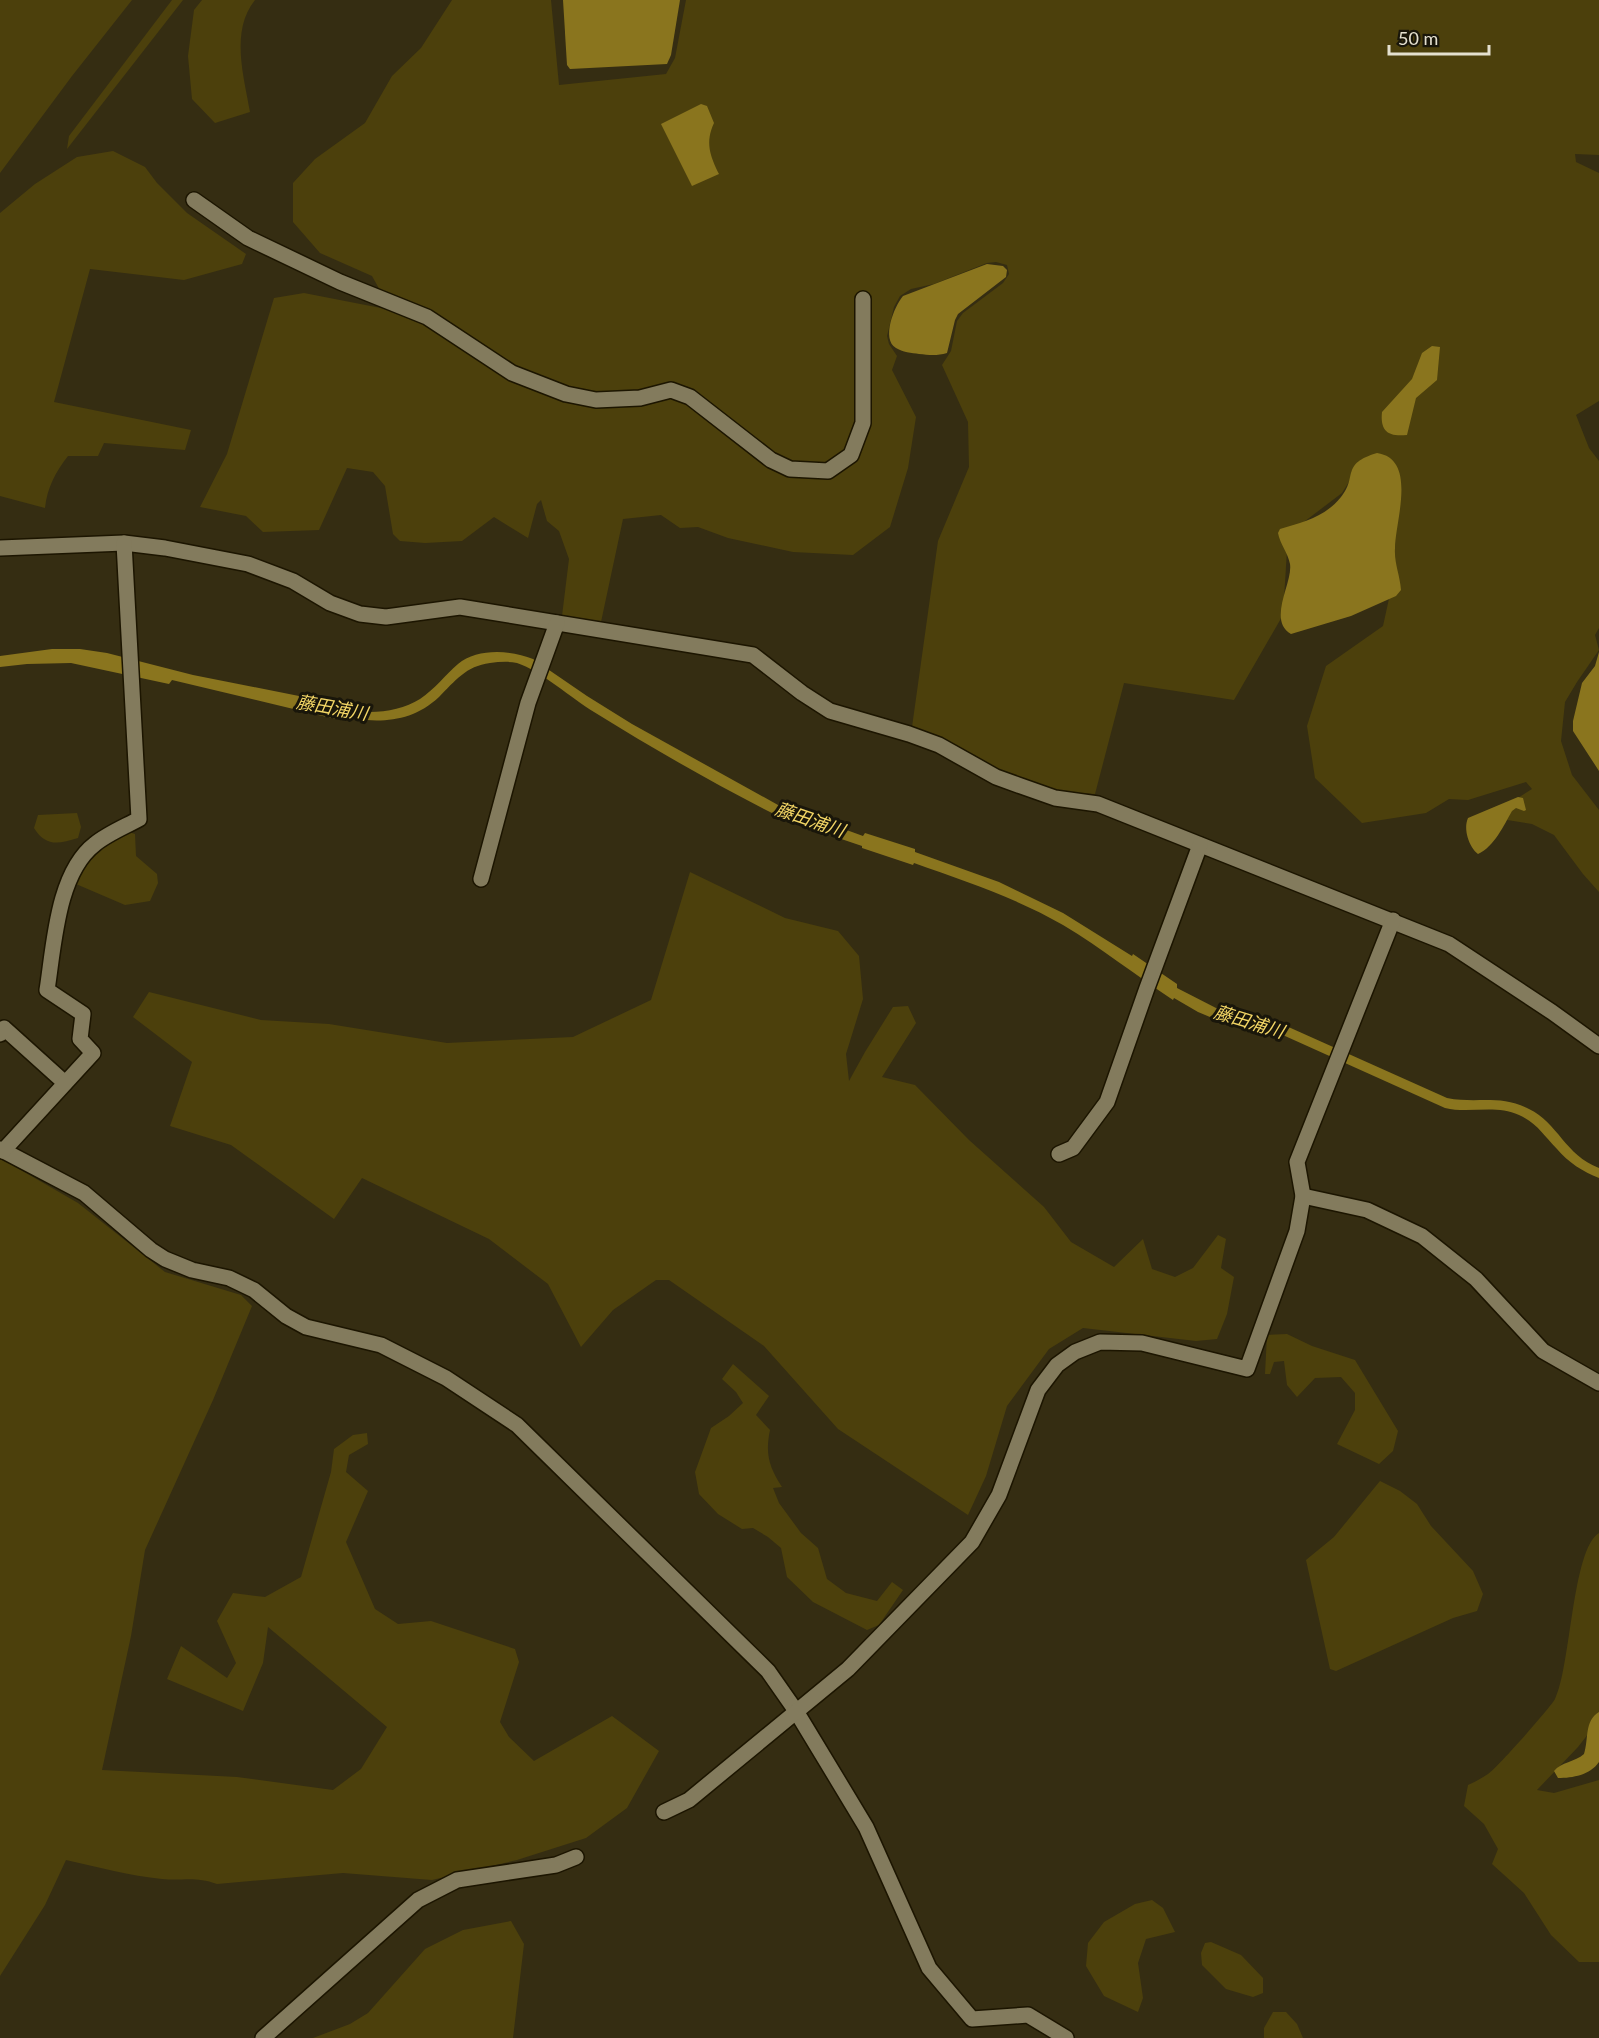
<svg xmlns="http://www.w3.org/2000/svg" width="1599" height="2038" font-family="Lato,'Noto Sans JP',sans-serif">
	<rect width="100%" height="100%" fill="#352d12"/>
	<!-- green -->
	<g fill="#4c400c">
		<path d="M 0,0 L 132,0 L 72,76 L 0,173 Z"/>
		<path d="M 172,0 L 183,0 L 67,149 L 69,136 Z"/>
		<path d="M 202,0 L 255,0 C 230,31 244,76 250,112 L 215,123 L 192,99 L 188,56 L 194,10 Z"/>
		<path d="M 452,0 L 551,0 L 559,85 L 666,74 L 675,58 L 686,0 L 1599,0 L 1599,155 L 1575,154 L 1576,162 L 1599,173 L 1599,401 L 1576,415 L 1589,448 L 1599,461 L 1599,628 L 1595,635 L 1599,650 L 1577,682 L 1565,702 L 1561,741 L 1572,775 L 1599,810 L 1599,892 L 1583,874 L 1554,835 L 1532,824 L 1501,819 L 1510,803 L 1532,789 L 1526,782 L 1468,800 L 1449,799 L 1426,813 L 1362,823 L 1315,778 L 1307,726 L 1326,666 L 1383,626 L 1392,585 L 1362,461 L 1342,493 L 1288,534 L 1283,615 L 1234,700 L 1124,683 L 1095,794 L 1060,792 L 1000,772 L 912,727 L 938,541 L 969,467 L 968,422 L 942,365 L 951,351 L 957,321 L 963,313 L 1003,283 L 1009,274 L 1007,265 L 996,262 L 987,263 L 934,284 L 911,289 L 900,296 L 894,307 L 887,336 L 889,344 L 897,356 L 892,370 L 916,417 L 908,468 L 890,527 L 853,555 L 793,552 L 728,538 L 698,527 L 680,528 L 661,515 L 623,519 L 601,622 L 562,616 L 569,559 L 559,531 L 547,521 L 541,500 L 537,504 L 528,538 L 494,517 L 462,541 L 425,543 L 400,541 L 393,534 L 385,486 L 373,472 L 347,468 L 319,530 L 263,532 L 246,516 L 200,507 L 227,454 L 274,298 L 304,293 L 391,310 L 372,276 L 320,253 L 293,222 L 293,183 L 315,159 L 365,123 L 392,76 L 421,48 Z"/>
		<path d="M 113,151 L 145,167 L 157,183 L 187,213 L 246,254 L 242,264 L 184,280 L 90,269 L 54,402 L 191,430 L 185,450 L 104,443 L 98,456 L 68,456 C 56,471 47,488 45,508 L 0,496 L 0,213 L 35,184 L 77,157 Z"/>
		<path d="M 77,813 L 81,827 L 78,838 C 58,844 46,847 34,828 L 38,815 Z"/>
		<path d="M 125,831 L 135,834 L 136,856 L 157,874 L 158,883 L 150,901 L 125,905 L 76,884 C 84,854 101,847 125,831 Z"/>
		<path d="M 690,872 L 785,918 L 838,931 L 859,956 L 863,999 L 846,1054 L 849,1081 L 865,1052 L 893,1007 L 908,1006 L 916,1023 L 882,1077 L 915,1085 L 969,1140 L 1044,1207 L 1071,1242 L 1114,1267 L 1143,1239 L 1152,1269 L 1175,1277 L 1193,1268 L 1218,1235 L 1226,1239 L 1221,1268 L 1234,1277 L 1227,1314 L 1217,1339 L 1196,1341 L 1083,1328 L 1049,1349 L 1007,1406 L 986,1476 L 968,1515 L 838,1429 L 764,1346 L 669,1280 L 656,1280 L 613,1310 L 581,1347 L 548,1284 L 489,1239 L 362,1178 L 334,1219 L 231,1145 L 170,1126 L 192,1062 L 133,1017 L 149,992 L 261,1020 L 329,1024 L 447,1043 L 573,1037 L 651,1000 Z"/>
		<path d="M 0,1158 L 78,1203 L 165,1272 L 241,1295 L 252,1306 L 213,1400 L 145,1550 L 131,1636 L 102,1770 L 237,1777 L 333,1790 L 361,1769 L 387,1727 L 268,1627 L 263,1663 L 243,1711 L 167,1679 L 181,1646 L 227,1678 L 236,1663 L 217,1621 L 233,1593 L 265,1597 L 301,1577 L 331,1472 L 334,1449 L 353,1435 L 367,1433 L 368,1444 L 349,1455 L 346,1472 L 368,1491 L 346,1542 L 375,1609 L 398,1624 L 431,1621 L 515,1649 L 519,1662 L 500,1722 L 509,1737 L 534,1761 L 612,1716 L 659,1751 L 627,1808 L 586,1838 L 517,1860 L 432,1880 L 343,1873 L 217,1884 C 195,1876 184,1881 162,1879 C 130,1876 98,1867 66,1860 L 45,1905 L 0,1976 Z"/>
		<path d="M 1287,1334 L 1312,1346 L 1355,1360 L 1398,1431 L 1393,1451 L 1379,1464 L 1337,1444 L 1355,1410 L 1355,1393 L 1341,1377 L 1315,1378 L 1297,1397 L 1287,1385 L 1284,1361 L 1274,1362 L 1270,1374 L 1265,1374 L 1267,1335 Z"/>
		<path d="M 733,1364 L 769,1396 L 756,1415 L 770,1430 C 765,1454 769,1467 782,1487 L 773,1488 L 779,1503 L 801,1533 L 818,1548 L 827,1579 L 846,1593 L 877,1601 L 892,1582 L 903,1590 L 879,1625 L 867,1630 L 813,1602 L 787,1577 L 781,1548 L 768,1537 L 753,1528 L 742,1529 L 718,1514 L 699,1494 L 695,1472 L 711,1428 L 729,1416 L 743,1403 L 736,1392 L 722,1379 Z"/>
		<path d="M 1380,1481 L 1400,1491 L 1417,1504 L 1431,1526 L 1473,1571 L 1483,1594 L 1477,1611 L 1453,1618 L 1336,1671 L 1330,1669 L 1306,1560 L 1334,1537 Z"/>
		<path d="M 1599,1533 L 1599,1720 L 1578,1747 L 1537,1790 L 1554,1793 L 1599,1780 L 1599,1962 L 1579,1962 L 1551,1935 L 1524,1893 L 1492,1864 L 1498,1849 L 1484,1824 L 1464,1806 L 1468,1785 C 1475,1782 1482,1778 1488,1774 C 1497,1768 1550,1708 1555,1699 C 1571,1667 1572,1549 1599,1533 Z"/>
		<path d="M 1152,1900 L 1163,1908 L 1175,1932 L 1146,1939 L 1138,1963 L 1143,1998 L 1138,2012 L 1104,1996 L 1086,1966 L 1088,1943 L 1104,1922 L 1135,1904 Z"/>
		<path d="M 511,1921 L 524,1944 L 513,2038 L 313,2038 L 350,2024 L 368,2013 L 425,1949 L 463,1930 Z"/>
		<path d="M 1211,1942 L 1241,1955 L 1263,1978 L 1263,1993 L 1253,1997 L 1226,1989 L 1202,1965 L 1201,1953 L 1205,1943 Z"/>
		<path d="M 1273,2012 L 1286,2012 L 1297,2024 L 1303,2038 L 1264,2038 L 1264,2028 Z"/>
	</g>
	<!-- water -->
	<g fill="#8a751e">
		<path d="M 563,0 L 680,0 L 671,55 L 667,64 L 570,69 L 567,65 Z"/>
		<path d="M 701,104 L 707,106 L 714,123 C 705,142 710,156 719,174 L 692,186 L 661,124 Z"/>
		<path d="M 987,264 L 1003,266 L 1007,270 L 1006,277 L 958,314 L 955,320 L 947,353 C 937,356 929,355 919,354 C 912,353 902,352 896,348 C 881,339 894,307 903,296 Z"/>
		<path d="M 1432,346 L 1440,347 L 1437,380 L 1416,398 L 1407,435 C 1388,437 1380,431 1382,412 L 1412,379 L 1422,353 Z"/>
		<path d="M 1377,453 C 1418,459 1395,522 1395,548 C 1394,563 1400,575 1401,590 L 1396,596 L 1351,616 L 1291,634 C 1267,620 1293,583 1290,564 C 1288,553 1280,544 1278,533 L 1280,529 C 1303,522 1325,517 1341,497 C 1358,477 1340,464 1377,453 Z"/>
		<path d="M 52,649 L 80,649 L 107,653 L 193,675 L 339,704 L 340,708 C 365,715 398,713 420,699 C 435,689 445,675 458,664 C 477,648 511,650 533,659 L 587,696 L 632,724 L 778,805 L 863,836 L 865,833 L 915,849 L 915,852 L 999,882 L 1063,913 L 1132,956 L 1133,954 L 1177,984 L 1177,988 L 1218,1009 L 1238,1016 L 1284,1025 L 1447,1098 C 1477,1104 1500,1094 1529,1109 C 1558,1123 1565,1155 1599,1168 L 1599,1178 C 1583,1172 1568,1162 1557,1149 C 1543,1135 1538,1124 1519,1115 C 1495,1104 1469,1114 1445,1108 L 1285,1036 L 1222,1022 L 1198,1012 L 1174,998 L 1173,1000 C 1135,975 1103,949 1063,925 C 1016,898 965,881 914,863 L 913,865 L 862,848 L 862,846 L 788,821 L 772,813 C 711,782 652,748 594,712 C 571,698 541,671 517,663 C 508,661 499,662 490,663 C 466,666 455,681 439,697 C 409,725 374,723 337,716 L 335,719 L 172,680 L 169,684 L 71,663 L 27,664 L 0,667 L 0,656 Z"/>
		<path d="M 1599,652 L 1599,771 L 1573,731 L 1573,721 L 1582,683 L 1595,666 Z"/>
		<path d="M 1518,797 L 1523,798 L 1526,810 L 1524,811 L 1516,808 L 1512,811 C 1504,825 1494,847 1478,854 C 1469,847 1463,829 1468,818 Z"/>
		<path d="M 1599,1712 L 1599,1762 C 1590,1775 1573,1778 1558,1778 L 1554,1771 C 1561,1762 1575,1762 1584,1754 C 1589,1739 1584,1721 1599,1712 Z"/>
	</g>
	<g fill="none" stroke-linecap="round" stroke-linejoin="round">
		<!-- minor casing -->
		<g stroke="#1c1500" stroke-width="18">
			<g id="minor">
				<path d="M 194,200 L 248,238 L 340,282 L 427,317 L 512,373 L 566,394 L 596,400 L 640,398 L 671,390 L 690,397 L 771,460 L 790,469 L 828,471 L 851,455 L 863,423 L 863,299"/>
				<path d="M 0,548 L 124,543 L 165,548 L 248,564 L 293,581 L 330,603 L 360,614 L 386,617 L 460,607 L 753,655 L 802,693 L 830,711 L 909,734 L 939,745 L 996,777 L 1021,786 L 1055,798 L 1098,804 L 1449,944 L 1552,1012 L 1599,1046"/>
				<path d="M 481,879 L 528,703 L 557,623"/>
				<path d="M 0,1034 L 4,1028 L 65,1083"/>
				<path d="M 0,1149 L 84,1193 L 151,1250 L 165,1259 L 192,1270 L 229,1278 L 254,1290 L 286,1316 L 306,1327 L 381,1345 L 446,1378 L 517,1425 L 768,1671 L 796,1711 L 866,1827 L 929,1968 L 972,2019 L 1028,2015 L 1066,2038"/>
				<path d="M 3,1151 L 93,1053 L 80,1039 L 83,1014 L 47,990 C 54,946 57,873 95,844 C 107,834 124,827 139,819 L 124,543"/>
				<path d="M 1059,1154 L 1073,1148 L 1107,1102 L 1147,988 L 1200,845"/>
				<path d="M 1303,1196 L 1367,1210 L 1422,1236 L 1476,1279 L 1543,1351 L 1599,1383"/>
				<path d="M 664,1812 L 689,1800 L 848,1669 L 972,1542 L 999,1495 L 1038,1390 L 1057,1365 L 1075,1352 L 1100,1342 L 1142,1343 L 1247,1369 L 1297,1231 L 1303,1196 L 1297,1162 L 1393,920"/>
				<path d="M 263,2038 L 418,1900 L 457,1880 L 556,1865 L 576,1857"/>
			</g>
		</g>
		<!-- minor -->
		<use href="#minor" stroke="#837b5d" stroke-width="15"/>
	</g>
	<g text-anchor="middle" stroke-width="6" stroke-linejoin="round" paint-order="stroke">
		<!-- water labels -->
		<g font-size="18" font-style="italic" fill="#f3d665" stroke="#19160a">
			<text transform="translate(332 708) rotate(10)" y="6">藤田浦川</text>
			<text transform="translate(810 820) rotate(19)" y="6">藤田浦川</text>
			<text transform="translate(1249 1022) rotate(17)" y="6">藤田浦川</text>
		</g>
	</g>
	<!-- scale -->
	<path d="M1389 45v9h100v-9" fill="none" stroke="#e4e0cf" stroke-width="3"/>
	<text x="1398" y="45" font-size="18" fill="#e4e0cf" stroke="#19160a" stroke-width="4.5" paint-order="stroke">50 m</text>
</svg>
